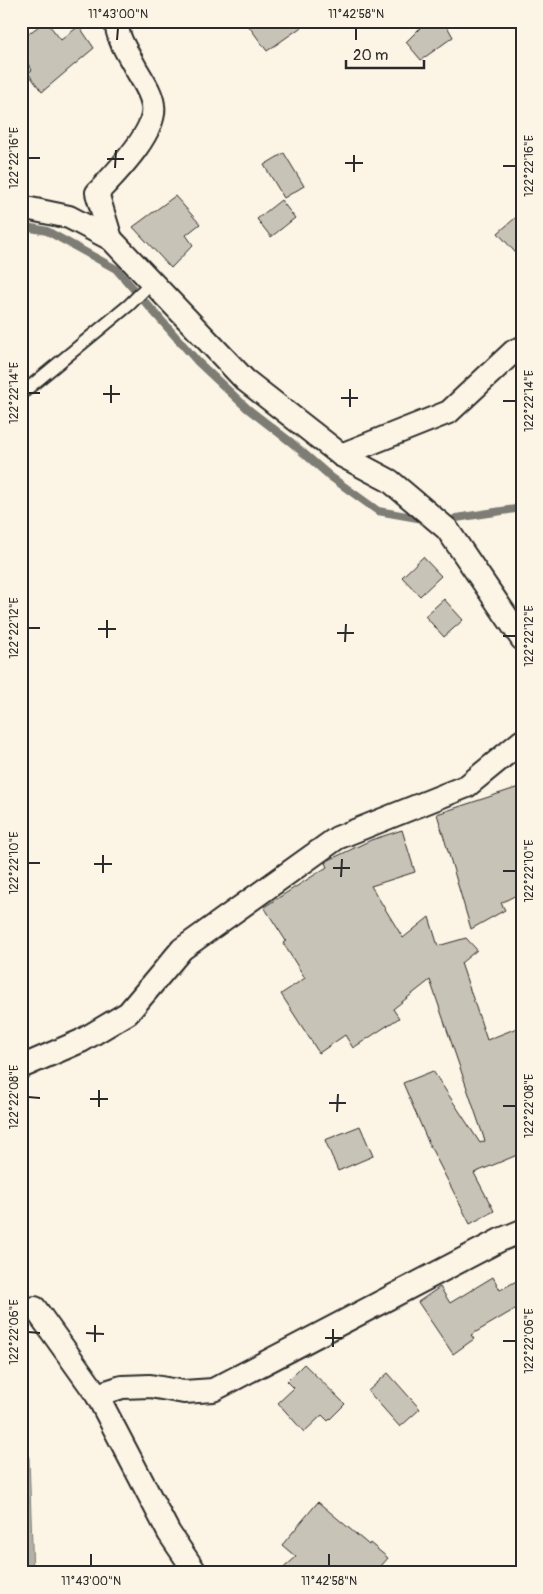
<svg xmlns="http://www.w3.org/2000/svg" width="543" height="1594" font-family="Pangolin,sans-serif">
	<rect width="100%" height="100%" fill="#fcf5e5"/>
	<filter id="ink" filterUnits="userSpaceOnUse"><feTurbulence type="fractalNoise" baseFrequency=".02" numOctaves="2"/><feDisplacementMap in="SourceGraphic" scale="10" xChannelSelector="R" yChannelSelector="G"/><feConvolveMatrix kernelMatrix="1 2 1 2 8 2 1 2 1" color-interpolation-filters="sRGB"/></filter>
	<g filter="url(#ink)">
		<!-- water -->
		<path fill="#b4b0a5" stroke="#7d7b74" d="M 21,1437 L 29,1458 L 33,1573 L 21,1573 Z"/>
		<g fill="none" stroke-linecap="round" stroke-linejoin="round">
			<!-- stream -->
			<g stroke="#7d7b74" stroke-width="8">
				<path d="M 21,226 L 47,231 L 116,269 L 198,362 L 248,409 L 292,443 L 331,477 L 378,511 L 423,519"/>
				<path d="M 456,518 L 522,508"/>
			</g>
		</g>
		<!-- building -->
		<g fill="#c8c3b7" stroke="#2b2b2b">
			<path d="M 46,21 L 61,40 L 79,26 L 94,48 L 42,92 L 28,73 L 32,70 L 21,53 L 21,39 Z"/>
			<path d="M 245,21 L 310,21 L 267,51 Z"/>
			<path d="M 427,21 L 444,21 L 453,37 L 421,60 L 406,42 Z"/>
			<path d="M 284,153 L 304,186 L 284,198 L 264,165 Z"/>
			<path d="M 175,196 L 200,224 L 186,235 L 193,245 L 171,268 L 133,227 Z"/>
			<path d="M 281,200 L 295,218 L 271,237 L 257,219 Z"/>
			<path d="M 522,212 L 522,260 L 498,233 Z"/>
			<path d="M 423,557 L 441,576 L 420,596 L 402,577 Z"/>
			<path d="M 444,599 L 463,620 L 444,637 L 425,616 Z"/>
			<path d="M 522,786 L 522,892 L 501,903 L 505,910 L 471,929 L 437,814 Z"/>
			<path d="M 402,830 L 415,872 L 371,886 L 403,938 L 429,917 L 438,946 L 466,938 L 477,950 L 461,963 L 487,1040 L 522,1026 L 522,1153 L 474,1173 L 494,1211 L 470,1224 L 429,1144 L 403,1083 L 433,1071 L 480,1143 L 485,1141 L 430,980 L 393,1009 L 399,1018 L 353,1048 L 345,1035 L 319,1053 L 281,994 L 305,978 L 283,943 L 286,941 L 264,907 L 327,867 L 325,863 L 329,860 L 371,840 Z"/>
			<path d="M 360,1126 L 373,1156 L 338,1171 L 325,1140 Z"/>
			<path d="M 493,1277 L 500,1290 L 522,1278 L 522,1305 L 471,1335 L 474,1339 L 453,1354 L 418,1302 L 440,1287 L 450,1303 Z"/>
			<path d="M 304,1364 L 345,1404 L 328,1421 L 322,1415 L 304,1432 L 278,1403 L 294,1388 L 287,1381 Z"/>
			<path d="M 388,1373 L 420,1409 L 400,1427 L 368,1391 Z"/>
			<path d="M 318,1502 L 369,1545 L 370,1543 L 388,1558 L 375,1573 L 278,1573 L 296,1557 L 282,1545 Z"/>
		</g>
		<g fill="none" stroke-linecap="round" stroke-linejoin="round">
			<!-- service casing -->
			<g stroke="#2b2b2b" stroke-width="15">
				<path id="service" d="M 21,394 L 129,305 L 152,282"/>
			</g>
			<!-- minor casing -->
			<g stroke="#2b2b2b" stroke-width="26">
				<g id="minor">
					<path d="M 21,207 L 69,217 L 111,239 L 245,380 L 341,455 L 390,481 L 447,529 L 522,639"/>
					<path d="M 111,239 L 97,193 C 114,175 158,131 153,105 C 151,91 141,78 135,67 C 127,52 117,38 116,21"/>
					<path d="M 341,455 L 449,412 L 514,351 L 522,348"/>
					<path d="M 21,1067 L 81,1041 L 128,1013 L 182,949 L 337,838 L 467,786 L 522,741"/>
					<path d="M 35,1308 L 97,1395 L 169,1533 L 196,1573"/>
					<path d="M 97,1395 L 122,1387 L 150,1386 L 184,1392 L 213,1390 L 500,1240 L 522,1231"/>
				</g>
			</g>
			<!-- service -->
			<use href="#service" stroke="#fcf5e5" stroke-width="11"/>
			<!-- minor -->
			<use href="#minor" stroke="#fcf5e5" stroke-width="22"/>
		</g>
	</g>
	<!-- ticks -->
	<path fill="none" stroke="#2b2b2b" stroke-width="2" d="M 117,40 L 118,28M 356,40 L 356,28M 28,158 L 40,158M 107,159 L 124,159M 345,163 L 363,163M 503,166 L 516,166M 115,168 L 116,150M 354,172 L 354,155M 28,393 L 40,393M 103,394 L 120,394M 341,398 L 358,398M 503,401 L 516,401M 111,403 L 111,385M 350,407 L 350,389M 28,628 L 40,628M 98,629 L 116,629M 337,633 L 354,633M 503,636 L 516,636M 107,638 L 107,620M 345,642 L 346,624M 28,863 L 40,863M 94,864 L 112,864M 333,868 L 350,868M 503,871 L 516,871M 103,873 L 103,855M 341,877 L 342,859M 28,1097 L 40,1098M 90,1099 L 108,1099M 329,1103 L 346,1103M 503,1106 L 516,1106M 99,1107 L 99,1090M 337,1112 L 338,1094M 28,1332 L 40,1333M 86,1333 L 104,1334M 325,1338 L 342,1338M 503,1341 L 516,1341M 95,1342 L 95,1325M 333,1347 L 333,1329M 91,1566 L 91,1554M 329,1566 L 329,1554"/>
	<!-- margin -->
	<rect width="543" height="1594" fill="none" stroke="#fcf5e5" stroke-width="55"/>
	<!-- scale -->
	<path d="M346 60v8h78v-8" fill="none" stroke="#2b2b2b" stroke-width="2.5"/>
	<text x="353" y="60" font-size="15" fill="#2b2b2b" stroke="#fcf5e5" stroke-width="4" paint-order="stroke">20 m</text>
	<rect x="28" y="28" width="488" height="1538" fill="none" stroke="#2b2b2b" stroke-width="2"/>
	<g font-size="12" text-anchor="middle" fill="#2b2b2b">
		<text x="118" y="18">11°43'00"N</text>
		<text x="356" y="18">11°42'58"N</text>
		<text transform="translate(14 158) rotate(-90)" y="4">122°22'16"E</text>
		<text transform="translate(529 166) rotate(-90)" y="4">122°22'16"E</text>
		<text transform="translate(14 393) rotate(-90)" y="4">122°22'14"E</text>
		<text transform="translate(529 401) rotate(-90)" y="4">122°22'14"E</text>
		<text transform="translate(14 628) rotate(-90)" y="4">122°22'12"E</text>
		<text transform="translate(529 636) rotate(-90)" y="4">122°22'12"E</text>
		<text transform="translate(14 863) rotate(-90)" y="4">122°22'10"E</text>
		<text transform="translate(529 871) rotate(-90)" y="4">122°22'10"E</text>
		<text transform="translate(14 1097) rotate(-90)" y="4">122°22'08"E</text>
		<text transform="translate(529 1106) rotate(-90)" y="4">122°22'08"E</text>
		<text transform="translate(14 1332) rotate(-90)" y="4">122°22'06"E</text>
		<text transform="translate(529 1341) rotate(-90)" y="4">122°22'06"E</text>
		<text x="91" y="1585">11°43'00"N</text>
		<text x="329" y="1585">11°42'58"N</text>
	</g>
</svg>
